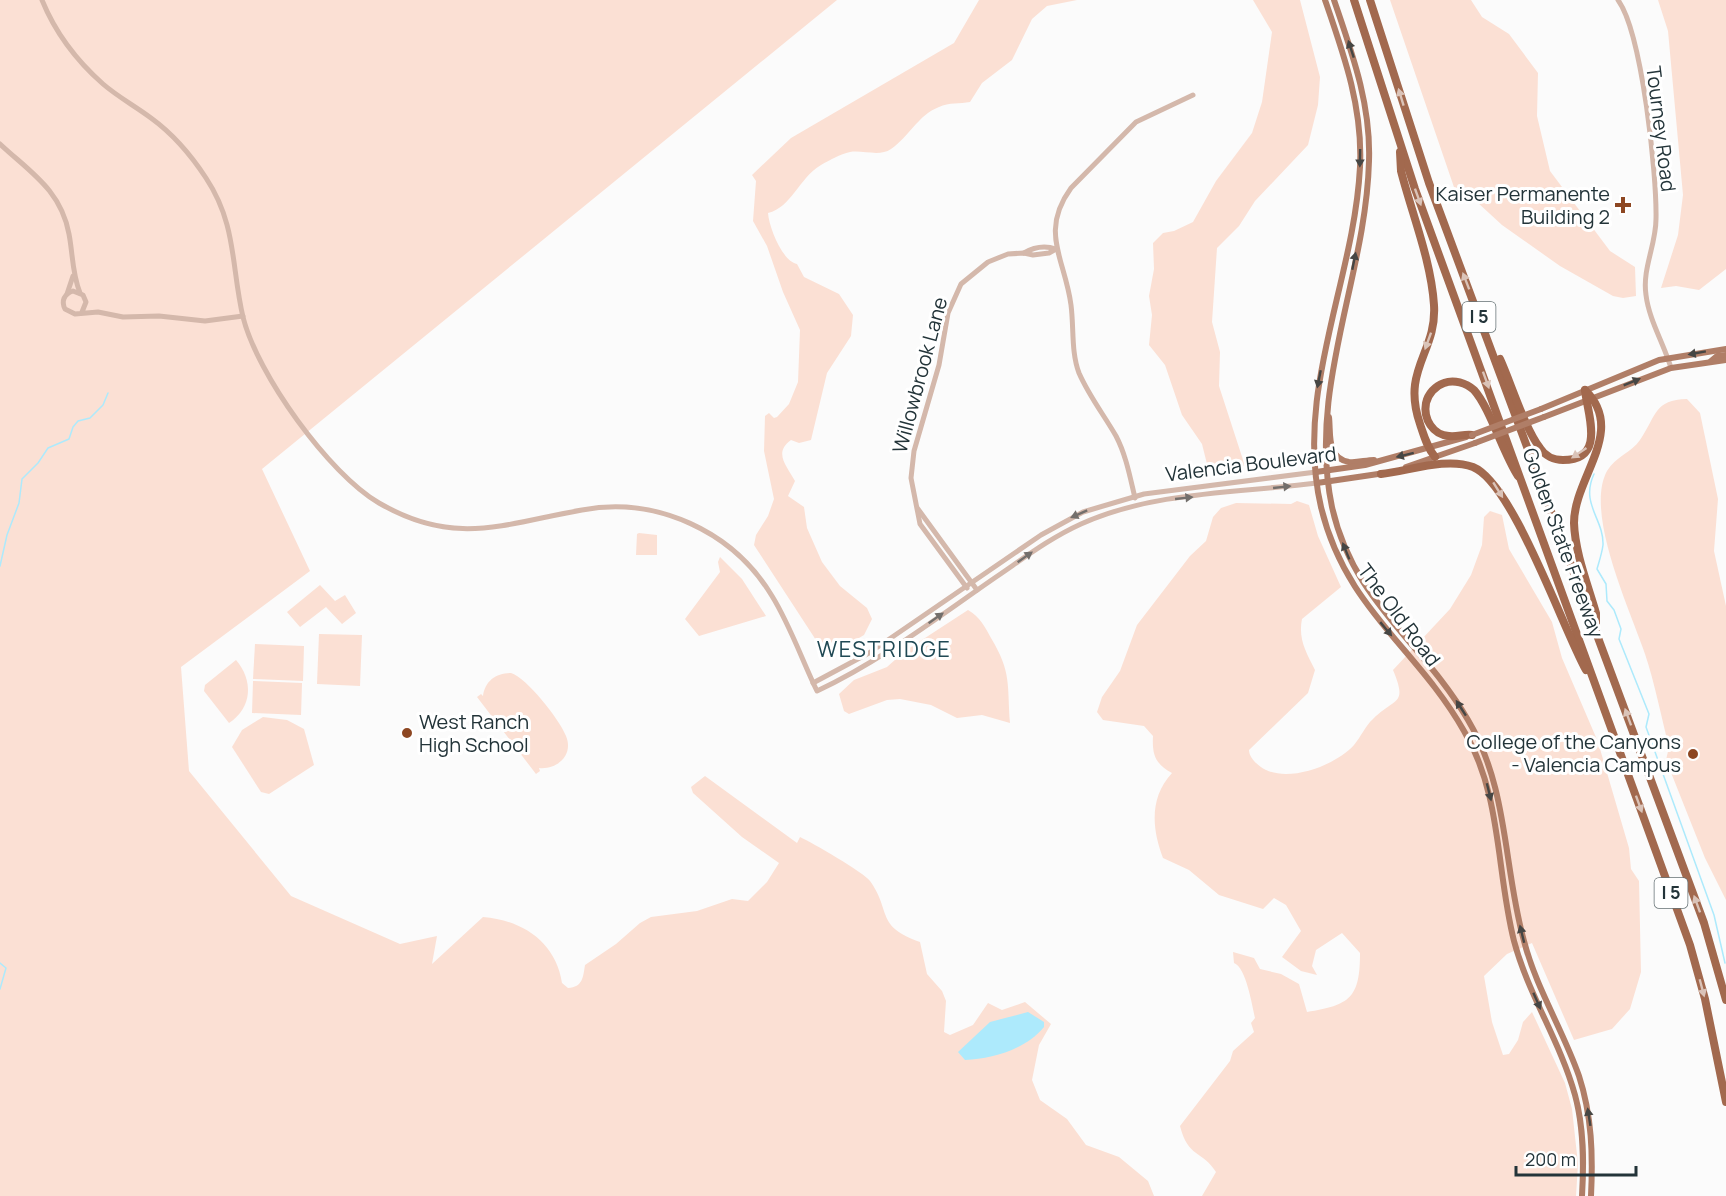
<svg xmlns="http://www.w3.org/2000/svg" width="1726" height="1196" font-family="Manrope,sans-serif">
	<rect width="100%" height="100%" fill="#fbfbfb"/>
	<!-- green -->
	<g fill="#fbe0d4">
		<path d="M 0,0 L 837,0 L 262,469 L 310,571 L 181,667 L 189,771 L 291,896 L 400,944 L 437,936 L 432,964 L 483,917 C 522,920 556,942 562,983 L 568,988 C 583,987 583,977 585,965 L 616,944 L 640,923 L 651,917 L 697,911 L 732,899 L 748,901 L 767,882 L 779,863 L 742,837 L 693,793 L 691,787 L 705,776 L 797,843 L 800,837 C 813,843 863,872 870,881 C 892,912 875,926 920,942 L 927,974 L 942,991 L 946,1001 L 944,1032 L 950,1035 L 973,1025 L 988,1003 L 1002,1010 L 1025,1002 L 1051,1024 L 1039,1045 L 1032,1080 L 1040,1100 L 1067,1119 L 1086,1145 L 1119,1157 L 1148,1181 L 1154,1196 L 0,1196 Z"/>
		<path d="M 979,0 L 1077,0 L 1047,6 L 1032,19 L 1012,60 L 982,83 L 970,102 C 960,104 949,102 939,107 C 918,115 909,137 891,149 C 880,157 863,150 850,152 C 840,154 830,160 821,165 C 798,179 792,207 768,213 C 769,227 782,261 797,264 L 804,277 L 839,294 L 853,315 L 851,336 L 827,373 L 811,440 L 799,443 L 791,440 C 773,453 787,466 795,481 L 788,496 L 804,507 L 807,528 L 822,562 L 840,586 L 867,608 L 872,619 L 864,635 L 827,657 L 754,545 L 756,535 L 768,516 L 774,499 L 764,451 L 765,416 L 769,413 L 774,418 L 777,417 L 789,404 L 798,382 L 800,330 L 783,292 L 767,246 L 753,221 L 756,181 L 752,175 L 791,138 L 954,43 Z"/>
		<path d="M 1253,0 L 1300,0 L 1320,77 L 1318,105 L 1308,145 L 1255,201 L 1239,226 L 1217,248 L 1212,322 L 1220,352 L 1219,386 L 1245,466 L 1221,468 L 1207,464 L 1202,444 L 1182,415 L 1165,365 L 1149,345 L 1152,315 L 1149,296 L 1154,269 L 1153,243 L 1163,233 L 1174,231 L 1193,222 L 1216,181 L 1252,133 L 1262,102 L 1272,32 Z"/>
		<path d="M 1390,0 L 1471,0 L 1482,17 L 1509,34 L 1538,73 L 1537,116 L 1550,171 L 1610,251 L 1635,267 L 1636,296 L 1623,298 L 1613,296 L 1560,266 L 1502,225 L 1465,191 L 1457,196 Z"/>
		<path d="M 1658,0 L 1726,0 L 1726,269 L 1699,290 L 1676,286 L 1661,288 L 1678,235 L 1683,195 L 1668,31 Z"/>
		<path d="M 1687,399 L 1700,413 L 1718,499 L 1714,551 L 1726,606 L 1726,900 L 1705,858 L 1666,760 L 1669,747 C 1661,716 1655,684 1645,654 C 1631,612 1584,513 1607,471 C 1615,457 1632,452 1640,440 C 1657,415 1654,400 1687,399 Z"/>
		<path d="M 1297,501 L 1309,505 L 1318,536 L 1341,587 L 1302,619 C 1298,639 1306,652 1315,670 L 1308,693 L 1249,750 C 1249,758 1258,766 1266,770 C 1291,782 1336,765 1354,745 C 1361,737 1365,726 1373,719 C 1395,697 1408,706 1393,670 L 1450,609 L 1471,575 L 1482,545 L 1484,517 L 1490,511 L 1502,515 L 1509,549 L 1552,622 L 1562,658 L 1598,742 L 1629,848 L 1631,869 L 1639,881 L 1641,972 L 1630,1009 L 1612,1029 L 1574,1040 L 1532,943 L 1507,954 L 1484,976 L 1492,1022 L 1503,1055 L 1509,1054 L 1518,1040 L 1523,1022 L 1532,1012 L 1565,1083 L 1572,1109 L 1578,1164 L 1576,1196 L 1202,1196 L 1216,1172 C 1202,1150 1188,1158 1180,1126 L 1230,1061 L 1233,1051 L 1254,1032 L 1251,1023 L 1255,1018 C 1252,1005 1246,967 1234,963 L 1233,952 L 1254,958 L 1260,969 L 1281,974 L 1299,984 L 1307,1012 C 1350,1005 1360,998 1360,953 L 1342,933 L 1316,950 L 1312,966 L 1317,975 L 1301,971 L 1282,957 L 1301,931 L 1286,905 L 1274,898 L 1263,909 L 1219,895 L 1189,870 L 1163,858 C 1152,829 1149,798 1172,773 C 1155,764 1152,754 1153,736 L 1144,726 L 1103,720 L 1097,712 L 1102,697 L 1120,671 L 1137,625 L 1190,556 L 1206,541 L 1213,517 L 1221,508 L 1236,503 L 1291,504 Z"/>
		<path d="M 639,533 L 657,535 L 657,555 L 636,555 L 637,534 Z"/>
		<path d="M 720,557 L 742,579 L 766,616 L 699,636 L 685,619 L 720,572 L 718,562 Z"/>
		<path d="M 320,585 L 335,601 L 345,595 L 356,613 L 342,624 L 326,607 L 300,627 L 287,612 Z"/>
		<path d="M 968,610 C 980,617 985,627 991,638 C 1012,673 1007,685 1010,723 L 982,715 L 957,718 L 931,705 L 900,699 L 887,700 L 849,714 L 844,711 L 839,694 L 854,680 L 887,667 L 905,651 Z"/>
		<path d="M 319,634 L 362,635 L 360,686 L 317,684 Z"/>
		<path d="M 255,644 L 304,646 L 303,681 L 253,679 Z"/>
		<path d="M 236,660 C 253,680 253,707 229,723 L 204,691 L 205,685 Z"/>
		<path d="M 511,673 C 526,677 560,720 566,736 C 574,755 557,770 539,768 L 540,771 L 536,774 L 477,697 L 481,694 L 483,696 C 485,681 496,673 511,673 Z"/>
		<path d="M 253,681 L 302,683 L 301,715 L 252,713 Z"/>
		<path d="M 263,717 L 287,720 L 304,729 L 314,765 L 269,794 L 261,792 L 232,747 L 242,730 Z"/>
	</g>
	<!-- water -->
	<path fill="#adeafc" d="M 1028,1012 L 1044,1022 L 1044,1027 C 1026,1049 993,1059 965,1060 L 958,1052 L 990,1022 Z"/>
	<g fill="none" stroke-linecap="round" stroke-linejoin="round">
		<!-- stream -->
		<g stroke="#adeafc" stroke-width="1.5">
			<path d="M 1594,474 C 1580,504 1604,519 1603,545 C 1602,553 1599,562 1597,569 L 1606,584 L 1607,601 L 1614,610 L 1621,629 L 1619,639 L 1649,714 L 1646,727 L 1714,915 L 1725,963"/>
			<path d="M 0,566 L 7,535 L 19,503 L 22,479 L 38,463 L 48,448 L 69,439 L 73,427 L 78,421 L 90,418 L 103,405 L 108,393"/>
			<path d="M 0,963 L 6,968 L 0,989"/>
		</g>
		<!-- tertiary -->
		<g stroke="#d4b8ab" stroke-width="5">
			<path d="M 42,0 C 55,32 77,61 103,84 C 118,97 135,106 151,118 C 173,134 191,155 206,178 C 237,225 231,266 243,317 C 257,374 329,474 379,503 C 455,547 503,524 582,510 C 656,496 733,531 772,596 C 790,625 802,660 817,691 C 881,661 938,617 996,577 C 1024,558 1050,538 1081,524 C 1154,491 1239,493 1317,483"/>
			<path d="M 1618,0 C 1642,33 1657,175 1656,219 C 1656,245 1642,269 1646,295 C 1649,320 1664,344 1671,368"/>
			<path d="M 0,144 C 30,172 61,190 69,234 C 73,255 72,273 80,293"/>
			<path d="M 1024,253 C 1034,247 1044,245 1056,249"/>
			<path d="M 67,294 L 73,276"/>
			<path d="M 82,312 L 86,302 L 83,295 L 73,291 C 64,294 61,301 65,309 L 75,314 L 98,312 L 123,317 L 159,316 L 205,321 L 243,316"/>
			<path d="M 1135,498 C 1130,477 1126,455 1116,436 C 1104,415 1089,396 1079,373 C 1071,352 1074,328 1071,305 C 1065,259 1039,232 1071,188 L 1136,122 L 1193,95"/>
			<path d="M 918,509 L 977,590"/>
			<path d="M 967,588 L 920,524 L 911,478 L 914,451 L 939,365 L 948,313 L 961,284 L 988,262 L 1008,254 L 1024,253 L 1033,255 L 1049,253 L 1056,249"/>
			<path d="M 813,683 L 869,653 L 1041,535 L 1083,512 L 1144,494 L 1316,472"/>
		</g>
		<!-- primary -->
		<g stroke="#b07e67" stroke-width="6">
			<path d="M 1325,0 C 1344,55 1363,108 1360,167 C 1354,282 1294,391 1321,507 C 1345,608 1417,648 1464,731 C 1502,795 1496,870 1514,941 C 1528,994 1560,1041 1575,1095 C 1584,1128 1584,1162 1582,1196"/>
			<path d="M 1334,0 C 1352,53 1371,104 1369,161 C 1366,277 1307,389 1332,507 C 1353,602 1423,642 1468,720 C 1509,789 1503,866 1524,941 C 1536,988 1563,1030 1579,1076 C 1592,1116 1593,1155 1591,1196"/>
			<path d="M 1711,361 L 1717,356 L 1726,355"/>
			<path d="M 1541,409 L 1659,360 L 1726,349"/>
			<path d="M 1329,417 C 1331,434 1326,458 1349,462 C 1357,463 1366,460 1374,460"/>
			<path d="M 1544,417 L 1671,368 L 1726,360"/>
			<path d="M 1406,467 L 1475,443"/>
			<path d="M 1316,472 L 1365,465 L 1466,437"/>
			<path d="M 1317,483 L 1385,473"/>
		</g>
		<!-- motorway -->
		<g stroke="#a2694e" stroke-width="8">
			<path d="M 1354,0 L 1415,189 L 1690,945 L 1705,999 L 1726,1102"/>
			<path d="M 1370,0 L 1429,183 L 1704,923 L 1726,1000"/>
			<path d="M 1400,152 L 1401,171 C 1412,214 1431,260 1434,305 C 1437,353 1401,369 1420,424 C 1424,436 1427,447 1435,457"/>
			<path d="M 1500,359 C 1511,383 1525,429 1540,448 C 1545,456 1554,460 1563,460 C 1607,460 1587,413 1585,390"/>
			<path d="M 1585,390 C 1627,431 1574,477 1574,523 C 1575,553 1588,585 1596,613 L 1596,626"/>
			<path d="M 1472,435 C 1464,434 1457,437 1449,436 C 1433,435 1423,419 1426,403 C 1428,394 1435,386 1444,383 C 1454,379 1466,383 1474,390 C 1490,408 1503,453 1518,476"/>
			<path d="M 1381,474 C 1409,471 1446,457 1473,467 C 1513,483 1563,629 1586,670"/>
		</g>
		<!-- primary-bridge -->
		<g stroke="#b07e67" stroke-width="6">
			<path d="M 1472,435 L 1541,409"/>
			<path d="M 1475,443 L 1544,417"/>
		</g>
	</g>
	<!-- one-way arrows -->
	<defs><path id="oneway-solid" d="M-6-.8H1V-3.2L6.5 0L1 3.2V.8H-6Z" transform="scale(1.5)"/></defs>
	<g fill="#464644">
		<use href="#oneway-solid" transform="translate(1351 49) rotate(-108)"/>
		<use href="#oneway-solid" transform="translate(1360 158) rotate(91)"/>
		<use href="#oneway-solid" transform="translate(1354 261) rotate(-79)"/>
		<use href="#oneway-solid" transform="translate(1697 353) rotate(170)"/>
		<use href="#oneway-solid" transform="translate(1319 379) rotate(101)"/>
		<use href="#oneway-solid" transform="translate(1632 382) rotate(-22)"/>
		<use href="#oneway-solid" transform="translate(1405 455) rotate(166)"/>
		<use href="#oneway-solid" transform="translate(1346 551) rotate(-112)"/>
		<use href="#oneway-solid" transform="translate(1386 629) rotate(50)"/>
		<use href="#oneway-solid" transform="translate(1461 708) rotate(-123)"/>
		<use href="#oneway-solid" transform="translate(1489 792) rotate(76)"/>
		<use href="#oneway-solid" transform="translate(1522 934) rotate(-104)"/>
		<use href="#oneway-solid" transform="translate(1537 1001) rotate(66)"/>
		<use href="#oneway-solid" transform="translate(1589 1117) rotate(-99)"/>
	</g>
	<g fill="#dac3b8">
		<use href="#oneway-solid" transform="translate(1401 97) rotate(-107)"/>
		<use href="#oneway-solid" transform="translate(1418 197) rotate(70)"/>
		<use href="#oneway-solid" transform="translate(1466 281) rotate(-111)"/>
		<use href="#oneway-solid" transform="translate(1428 341) rotate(110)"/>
		<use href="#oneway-solid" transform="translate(1486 380) rotate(70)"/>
		<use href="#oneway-solid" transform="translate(1579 453) rotate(146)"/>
		<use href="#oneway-solid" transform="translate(1498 490) rotate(58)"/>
		<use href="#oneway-solid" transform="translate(1628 717) rotate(-110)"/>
		<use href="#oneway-solid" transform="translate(1639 804) rotate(70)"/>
		<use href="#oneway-solid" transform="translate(1697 904) rotate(-110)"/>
		<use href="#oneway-solid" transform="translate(1702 988) rotate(75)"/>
	</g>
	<g fill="#736f6c">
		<use href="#oneway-solid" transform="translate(1282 487) rotate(-6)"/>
		<use href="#oneway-solid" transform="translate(1184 498) rotate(-6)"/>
		<use href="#oneway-solid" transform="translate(1079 514) rotate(156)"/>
		<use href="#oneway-solid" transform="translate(1025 557) rotate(-35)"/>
		<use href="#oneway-solid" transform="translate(936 618) rotate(-35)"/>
	</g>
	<!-- markers -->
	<g fill="#8d4722" stroke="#fff" stroke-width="2">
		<path d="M1620 196h6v6h6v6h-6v6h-6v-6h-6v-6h6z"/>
		<circle cx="407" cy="733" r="6"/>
		<circle cx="1693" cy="754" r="6"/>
	</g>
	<g text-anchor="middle" stroke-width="6" stroke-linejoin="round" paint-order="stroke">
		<!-- shield labels -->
		<g fill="#fff" stroke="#657174" stroke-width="1.5">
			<rect x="1462.5" y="302" width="33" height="30" rx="4.5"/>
			<rect x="1654.5" y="878" width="33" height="30" rx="4.5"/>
		</g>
		<g font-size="18" font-weight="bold" fill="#233439">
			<text x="1479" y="323">I 5</text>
			<text x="1671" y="899">I 5</text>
		</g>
		<!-- street labels -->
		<g font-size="20" fill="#233439" stroke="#fff">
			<text transform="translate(1661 129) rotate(83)" y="7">Tourney Road</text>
			<text transform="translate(920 375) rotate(-75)" y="7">Willowbrook Lane</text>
			<text transform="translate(1251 464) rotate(-7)" y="7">Valencia Boulevard</text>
			<text transform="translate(1563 543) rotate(70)" y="7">Golden State Freeway</text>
			<text transform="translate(1399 615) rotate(53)" y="7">The Old Road</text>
		</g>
		<!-- poi labels -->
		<g font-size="20" fill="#233439" stroke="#fff" text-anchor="end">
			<text x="1610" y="201">Kaiser Permanente<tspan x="1610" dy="23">Building 2</tspan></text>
			<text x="419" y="729" text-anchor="start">West Ranch<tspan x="419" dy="23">High School</tspan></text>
			<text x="1681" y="749">College of the Canyons<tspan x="1681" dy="23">- Valencia Campus</tspan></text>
		</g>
		<!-- quarter labels -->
		<g font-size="22" letter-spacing="1.5" fill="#204954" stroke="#fff">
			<text x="884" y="657">WESTRIDGE</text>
		</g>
	</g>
	<!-- scale -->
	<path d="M1516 1166v9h120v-9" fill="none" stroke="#233439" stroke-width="3"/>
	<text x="1525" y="1166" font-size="18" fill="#233439" stroke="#ffffff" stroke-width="4.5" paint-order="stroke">200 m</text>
</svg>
